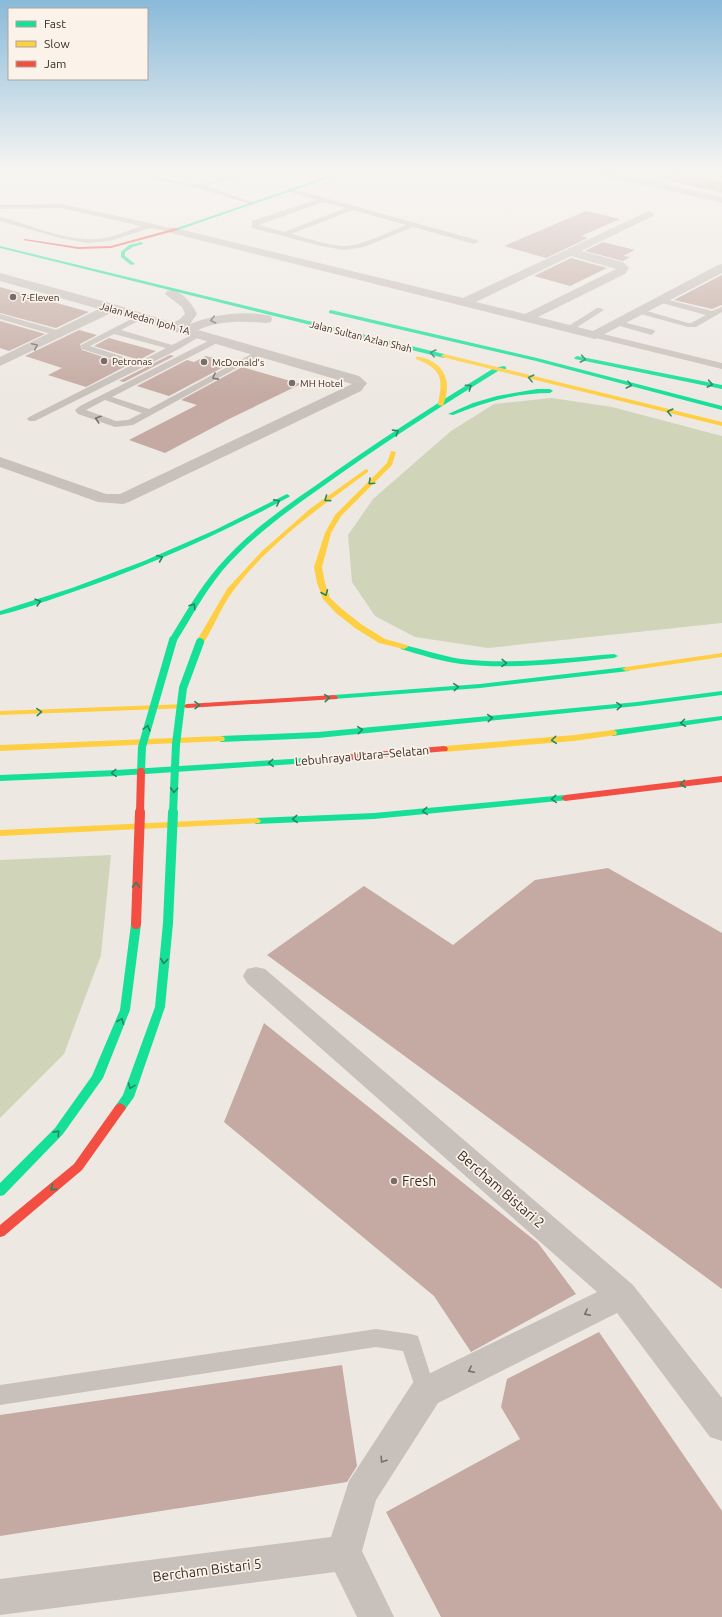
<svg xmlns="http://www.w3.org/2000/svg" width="722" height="1617" font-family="Ubuntu,sans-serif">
	<rect width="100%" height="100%" fill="#eee8e2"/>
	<!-- green -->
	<g fill="#d0d5ba">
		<path d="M 552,398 L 612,407 L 722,436 L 722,623 L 488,648 L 415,637 L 375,616 L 352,582 L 348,535 L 373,499 L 451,431 L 494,404 Z"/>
		<path d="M 111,855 L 101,955 L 64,1054 L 0,1118 L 0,860 Z"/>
	</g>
	<!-- building -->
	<g fill="#c4aaa2">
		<path d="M 689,174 L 722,181 L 722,193 L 670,181 Z"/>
		<path d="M 586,211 L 620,219 L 581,236 L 588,238 L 546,258 L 504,246 Z"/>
		<path d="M 603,242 L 635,250 L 623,256 L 630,257 L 623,261 L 585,251 Z"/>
		<path d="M 571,258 L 607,268 L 570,286 L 534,276 Z"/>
		<path d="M 722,275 L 722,305 L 719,306 L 712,309 L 674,300 Z"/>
		<path d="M 0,287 L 89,312 L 56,328 L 0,313 Z"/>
		<path d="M 0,321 L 45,334 L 9,351 L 0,348 Z"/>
		<path d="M 79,330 L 97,335 L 80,344 L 82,350 L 128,365 L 86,387 L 48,375 L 62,368 L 25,356 Z"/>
		<path d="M 109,338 L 156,351 L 139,360 L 94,346 Z"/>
		<path d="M 170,355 L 174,356 L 124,382 L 119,381 Z"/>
		<path d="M 206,356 L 231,363 L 169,396 L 137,386 L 187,360 L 194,362 Z"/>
		<path d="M 242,367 L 301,384 L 229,419 L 165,453 L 129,440 L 197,405 L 181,400 Z"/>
		<path d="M 608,868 L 722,933 L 722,1289 L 267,955 L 364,886 L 453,945 L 535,880 Z"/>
		<path d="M 264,1023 L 538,1243 L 576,1294 L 471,1352 L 434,1296 L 224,1122 Z"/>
		<path d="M 599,1332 L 722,1511 L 722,1617 L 441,1617 L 386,1512 L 520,1439 L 501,1407 L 507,1379 Z"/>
		<path d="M 342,1365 L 357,1466 L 347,1482 L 0,1536 L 0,1415 Z"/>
	</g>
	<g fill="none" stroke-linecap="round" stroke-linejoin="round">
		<!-- lane -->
		<g fill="#c8c0ba" fill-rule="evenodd">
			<path d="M 130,170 C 152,170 172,183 193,184 C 214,185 232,170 253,170 L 229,180 L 207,186 L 255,203 L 250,204 L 197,188 L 187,187 L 131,171 Z"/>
			<path d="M 684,170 L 695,170 L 722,176 L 722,180 L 685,171 Z"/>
			<path d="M 289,188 L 477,240 L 478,242 L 474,244 L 413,227 L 364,247 L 344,250 L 321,246 L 252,228 L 252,221 L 316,200 L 287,191 L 287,189 ZM 323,202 L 346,208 L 284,232 L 259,225 ZM 353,210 L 406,225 C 388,232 362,246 343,246 C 326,245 308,238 291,234 Z"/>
			<path d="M 61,204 L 150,223 L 175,230 L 171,232 L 150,228 L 110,241 L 87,243 L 60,238 L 0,221 L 0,217 C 31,225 64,241 97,239 C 112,238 127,231 141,226 L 61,208 L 0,209 L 0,205 Z"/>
			<path d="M 658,298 L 661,298 L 712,311 L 722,307 L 722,312 L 696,327 L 688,327 L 637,313 L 636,311 L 640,309 L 688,323 L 691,323 L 706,315 L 658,302 Z"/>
			<path d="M 597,308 L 600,308 L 604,310 L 571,331 L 565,331 L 564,329 Z"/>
			<path d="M 0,314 L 64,332 L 65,334 L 61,337 L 0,319 Z"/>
			<path d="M 139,315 L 145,315 L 146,317 L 121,330 L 172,345 L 197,332 L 203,332 L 204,334 L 177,350 L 35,421 L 29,421 L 27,419 L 29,417 L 132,365 L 82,349 L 81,345 ZM 114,334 L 166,348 L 139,362 L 90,346 Z"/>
			<path d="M 616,321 L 619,321 L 654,330 L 655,332 L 651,335 L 648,334 L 616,325 L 615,323 Z"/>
			<path d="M 595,332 L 722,363 L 722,369 L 592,337 L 591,335 Z"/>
			<path d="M 218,336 L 222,339 L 221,341 L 112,397 L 149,409 L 259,350 L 265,350 L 266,352 L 133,425 L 115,427 L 78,414 L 75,410 L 80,406 ZM 105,400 L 142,413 L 128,420 L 116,421 L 86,410 Z"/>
			<path d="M 376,1329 L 411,1334 L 418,1336 L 436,1392 L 433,1399 L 426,1402 L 419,1399 L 403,1351 L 376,1347 L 0,1405 L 0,1385 Z"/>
		</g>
		<!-- street -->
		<g fill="#c8c0ba" fill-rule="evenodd">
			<path d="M 585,170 L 603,170 L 651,181 L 677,170 L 690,170 L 689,172 L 662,183 L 722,197 L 722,203 L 590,173 Z"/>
			<path d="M 649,211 L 655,214 L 653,216 L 581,251 L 623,262 L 629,268 L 625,274 L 538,317 L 593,331 L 718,265 L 722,264 L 722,273 L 595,339 L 167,232 L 165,230 L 167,228 L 171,227 L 463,298 ZM 571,256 L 616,269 L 525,314 L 476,302 Z"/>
			<path d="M 0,273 L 117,305 L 173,323 L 180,319 L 185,314 L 182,307 L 165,294 L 167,291 C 180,288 192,303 197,314 L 190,324 C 214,314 245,310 271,316 L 272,319 L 271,322 L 266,323 C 243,321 220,320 198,330 L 359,376 L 367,383 L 361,391 L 129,502 L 123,504 L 98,502 L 0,467 L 0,457 L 106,494 L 120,494 L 352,384 L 111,313 L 0,366 L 0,357 L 99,309 L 0,281 Z"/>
			<path d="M 256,967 L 265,969 L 633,1285 L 722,1398 L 722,1441 L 710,1437 L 617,1313 L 438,1403 L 376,1500 L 362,1551 L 394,1617 L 357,1617 L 335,1572 L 0,1615 L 0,1579 L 331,1537 L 349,1481 L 414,1381 L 597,1292 L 247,983 L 243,976 L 247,969 Z"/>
		</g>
		<!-- fast -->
		<g fill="#16e098" fill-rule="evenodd">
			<path d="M 347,170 L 352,170 L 178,230 L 174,229 Z"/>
			<path d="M 141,242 L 143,243 L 143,244 L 133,247 L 125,252 L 125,256 L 135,264 L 131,265 L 121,257 L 121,252 L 129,245 Z"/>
			<path d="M 0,246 L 444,354 L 447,356 L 444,358 L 0,248 Z"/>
			<path d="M 331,310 L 537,358 L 722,406 L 722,410 L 536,361 L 329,313 L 329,311 Z"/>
			<path d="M 577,356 L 722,385 L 722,389 L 575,359 L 574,358 Z"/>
			<path d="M 504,366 L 506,367 L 506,369 L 498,371 C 437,409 377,447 319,489 C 285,513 249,539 222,571 C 204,593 191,618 176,642 L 170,642 L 169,640 C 184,615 199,589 218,567 C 245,535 280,510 315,486 C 373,444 433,406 494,368 Z"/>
			<path d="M 537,389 L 550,389 L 553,391 L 550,393 C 515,393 485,402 453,415 L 448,414 L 473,403 L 497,396 Z"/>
			<path d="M 287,494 L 290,496 L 289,497 C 217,536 142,569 64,595 C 43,602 22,610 0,615 L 0,611 L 72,588 L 144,561 L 215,530 Z"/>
			<path d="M 401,645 L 404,645 C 423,649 441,656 461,659 C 511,665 564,658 614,654 L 618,656 L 614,658 C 564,663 511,670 461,664 C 440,661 421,655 401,649 L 400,647 Z"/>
			<path d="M 626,667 L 630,669 L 629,671 L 480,688 L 334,699 L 330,697 L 334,695 L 480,684 Z"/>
			<path d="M 722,691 L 722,695 L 637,706 L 318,738 L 221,742 L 217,739 L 221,736 L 318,732 L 637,702 Z"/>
			<path d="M 722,716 L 722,720 L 613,736 L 609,733 L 613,730 Z"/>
			<path d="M 307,758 L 311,761 L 310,763 L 116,776 L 0,781 L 0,775 L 116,770 Z"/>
			<path d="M 565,795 L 568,796 L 569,798 L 568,800 L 374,819 L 256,824 L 251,821 L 256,818 L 374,813 Z"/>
			<path d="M 168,920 L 171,921 L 173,923 L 165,1007 L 134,1097 L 124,1111 L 120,1113 L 116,1111 L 114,1108 L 123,1095 L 155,1007 L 163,923 L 165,921 Z"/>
			<path d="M 136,921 L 139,922 L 141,924 L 130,1010 L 103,1078 L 63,1134 L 4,1195 L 0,1196 L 0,1183 L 55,1128 L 92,1076 L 120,1010 L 131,924 L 133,922 Z"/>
		</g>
		<!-- slow -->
		<g fill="#ffcf43" fill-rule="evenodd">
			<path d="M 444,354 L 722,422 L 722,426 L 442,357 L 441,356 Z"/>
			<path d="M 416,357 C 421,356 427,359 431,361 C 449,370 450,389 443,406 L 438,405 C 443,378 443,370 416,359 Z"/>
			<path d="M 391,451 L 396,452 L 392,465 L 341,516 L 331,533 L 322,567 L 325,583 L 330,598 L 342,609 L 361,624 L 385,639 L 407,645 L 408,647 L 404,649 L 379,643 L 355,628 L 336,613 L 323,599 L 317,583 L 314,567 L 325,533 L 335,515 L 387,463 Z"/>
			<path d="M 366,469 L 368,470 L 368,472 C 320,507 269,543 233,591 C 221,607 214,627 203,644 L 197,644 L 196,642 L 227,589 L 262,551 L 311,508 Z"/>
			<path d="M 722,653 L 722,657 L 626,671 L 622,669 L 626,667 Z"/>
			<path d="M 187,704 L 190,704 L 191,706 L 190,708 L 0,715 L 0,711 Z"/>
			<path d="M 613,730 L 616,731 L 617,733 L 616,735 L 574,741 L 444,752 L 440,749 L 444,746 L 574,735 Z"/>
			<path d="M 221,736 L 224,737 L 225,739 L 224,741 L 0,751 L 0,745 Z"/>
			<path d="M 256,818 L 259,819 L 261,821 L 259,823 L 0,836 L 0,830 Z"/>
		</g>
		<!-- jam -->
		<g fill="#f24e42" fill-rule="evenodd">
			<path d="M 176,228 L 178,230 L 111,248 L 78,249 L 23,240 L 25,239 L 78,247 L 111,246 Z"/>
			<path d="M 334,695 L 338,697 L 337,699 L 187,708 L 183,706 L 187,704 Z"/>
			<path d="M 444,746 L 447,747 L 448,749 L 447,751 L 307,764 L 303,761 L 307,758 Z"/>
			<path d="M 722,776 L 722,782 L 565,801 L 561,798 L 565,795 Z"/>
			<path d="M 120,1103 L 124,1105 L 126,1108 L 124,1111 L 82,1170 L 4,1236 L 0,1237 L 0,1225 L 74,1164 L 116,1105 Z"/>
		</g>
		<!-- fast-bridge-far1 -->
		<g stroke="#16e098" stroke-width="8">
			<path d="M 141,772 L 142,747 L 173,640"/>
			<path d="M 173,813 L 176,744 L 183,688 L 200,642"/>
		</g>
		<!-- fast-bridge -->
		<path stroke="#16e098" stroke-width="10" d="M 168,923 L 173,812"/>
		<!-- jam-bridge-far1 -->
		<path stroke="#f24e42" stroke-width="8" d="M 140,813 L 141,772"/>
		<!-- jam-bridge -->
		<path stroke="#f24e42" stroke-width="10" d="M 136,924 L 140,812"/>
	</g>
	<!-- one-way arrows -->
	<defs><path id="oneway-chevron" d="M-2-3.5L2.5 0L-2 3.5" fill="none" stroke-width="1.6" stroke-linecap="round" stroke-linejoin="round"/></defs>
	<g stroke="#796f6a">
		<use href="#oneway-chevron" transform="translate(213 320) rotate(167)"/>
		<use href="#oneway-chevron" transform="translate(35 346) rotate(-25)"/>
		<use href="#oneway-chevron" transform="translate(215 377) rotate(152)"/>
		<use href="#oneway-chevron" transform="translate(98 419) rotate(-162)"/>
		<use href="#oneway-chevron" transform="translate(587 1313) rotate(153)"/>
		<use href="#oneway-chevron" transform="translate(471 1370) rotate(154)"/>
		<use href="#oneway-chevron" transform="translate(383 1460) rotate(123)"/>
	</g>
	<g stroke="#288660">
		<use href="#oneway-chevron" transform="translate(433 353) rotate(-166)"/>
		<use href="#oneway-chevron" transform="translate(583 359) rotate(11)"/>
		<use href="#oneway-chevron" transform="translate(531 378) rotate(-166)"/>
		<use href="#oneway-chevron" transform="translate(710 384) rotate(11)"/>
		<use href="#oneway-chevron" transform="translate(629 385) rotate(14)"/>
		<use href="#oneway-chevron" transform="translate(469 387) rotate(-34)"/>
		<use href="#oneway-chevron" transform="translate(670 412) rotate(-166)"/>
		<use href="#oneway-chevron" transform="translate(396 432) rotate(-32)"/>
		<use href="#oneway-chevron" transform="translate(371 482) rotate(137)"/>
		<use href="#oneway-chevron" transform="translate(327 499) rotate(144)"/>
		<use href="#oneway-chevron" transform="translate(277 502) rotate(-28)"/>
		<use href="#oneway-chevron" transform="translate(160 558) rotate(-23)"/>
		<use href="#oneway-chevron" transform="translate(325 593) rotate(67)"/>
		<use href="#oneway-chevron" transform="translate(38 602) rotate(-16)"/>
		<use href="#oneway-chevron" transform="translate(193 606) rotate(-57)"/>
		<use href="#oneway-chevron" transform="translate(504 663) rotate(2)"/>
		<use href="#oneway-chevron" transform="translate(456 687) rotate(-5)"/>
		<use href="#oneway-chevron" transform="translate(327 698) rotate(-5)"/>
		<use href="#oneway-chevron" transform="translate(197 705) rotate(-3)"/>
		<use href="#oneway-chevron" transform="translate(619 706) rotate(-5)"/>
		<use href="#oneway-chevron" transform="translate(39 712) rotate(-2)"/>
		<use href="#oneway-chevron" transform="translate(490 718) rotate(-5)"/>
		<use href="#oneway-chevron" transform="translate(683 723) rotate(172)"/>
		<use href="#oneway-chevron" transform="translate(147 728) rotate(-75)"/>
		<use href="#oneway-chevron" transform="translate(360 730) rotate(-5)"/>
		<use href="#oneway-chevron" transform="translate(554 740) rotate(175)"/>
		<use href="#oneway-chevron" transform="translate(271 763) rotate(176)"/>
		<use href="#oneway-chevron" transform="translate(114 773) rotate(177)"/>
		<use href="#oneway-chevron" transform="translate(683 784) rotate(173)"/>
		<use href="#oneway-chevron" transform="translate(174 790) rotate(93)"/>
		<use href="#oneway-chevron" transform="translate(554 799) rotate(175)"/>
		<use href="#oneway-chevron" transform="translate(425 811) rotate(175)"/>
		<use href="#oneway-chevron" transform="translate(295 819) rotate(177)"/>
		<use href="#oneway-chevron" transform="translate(136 885) rotate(-89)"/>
		<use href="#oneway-chevron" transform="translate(164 961) rotate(96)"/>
		<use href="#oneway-chevron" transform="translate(121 1021) rotate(-68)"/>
		<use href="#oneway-chevron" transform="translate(131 1086) rotate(110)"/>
		<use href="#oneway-chevron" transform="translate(57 1133) rotate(-48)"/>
		<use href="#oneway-chevron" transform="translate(53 1188) rotate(140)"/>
	</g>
	<!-- sky -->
	<linearGradient id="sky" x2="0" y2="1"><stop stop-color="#89bad9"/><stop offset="0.43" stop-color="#f7f5f2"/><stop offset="1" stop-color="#f7f5f2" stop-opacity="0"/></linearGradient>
	<rect width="722" height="396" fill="url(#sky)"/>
	<!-- markers -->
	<g fill="#786e69" stroke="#fbf2e9" stroke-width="1.5">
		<circle cx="13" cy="297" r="4"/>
		<circle cx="104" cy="361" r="4"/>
		<circle cx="204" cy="362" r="4"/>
		<circle cx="292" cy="383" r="4"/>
		<circle cx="394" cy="1181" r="4"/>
	</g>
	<g text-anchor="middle" stroke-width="3.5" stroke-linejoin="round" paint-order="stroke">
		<!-- far-poi labels -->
		<g font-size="10" fill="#392d28" stroke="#fbf2e9" text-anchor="start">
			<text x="21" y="301">7-Eleven</text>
			<text x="112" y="365">Petronas</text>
			<text x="212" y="366">McDonald's</text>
			<text x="300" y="387">MH Hotel</text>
		</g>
		<!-- far-street labels -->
		<g font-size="10" fill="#392d28" stroke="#fbf2e9">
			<text transform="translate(145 318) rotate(16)" y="4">Jalan Medan Ipoh 1A</text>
			<text transform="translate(361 336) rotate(14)" y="4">Jalan Sultan Azlan Shah</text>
		</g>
		<!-- street labels -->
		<g font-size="12" fill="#392d28" stroke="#fbf2e9">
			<text transform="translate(362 756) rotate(-5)" y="4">Lebuhraya Utara–Selatan</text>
		</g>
		<!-- near-poi labels -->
		<g font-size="14" fill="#392d28" stroke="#fbf2e9" text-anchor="start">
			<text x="402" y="1186">Fresh</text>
		</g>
		<!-- near-street labels -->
		<g font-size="14" fill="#392d28" stroke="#fbf2e9">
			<text transform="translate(501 1189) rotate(41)" y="5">Bercham Bistari 2</text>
			<text transform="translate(207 1570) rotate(-7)" y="5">Bercham Bistari 5</text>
		</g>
	</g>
	<!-- legend -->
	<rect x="8" y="8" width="140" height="72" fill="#fbf2e9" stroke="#ada39c"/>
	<rect x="16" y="21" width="20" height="6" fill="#16e098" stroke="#ada39c"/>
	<text x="44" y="28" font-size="12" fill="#392d28">Fast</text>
	<rect x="16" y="41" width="20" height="6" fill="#ffcf43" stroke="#ada39c"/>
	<text x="44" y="48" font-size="12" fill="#392d28">Slow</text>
	<rect x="16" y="61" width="20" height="6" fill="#f24e42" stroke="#ada39c"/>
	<text x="44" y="68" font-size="12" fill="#392d28">Jam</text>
</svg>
